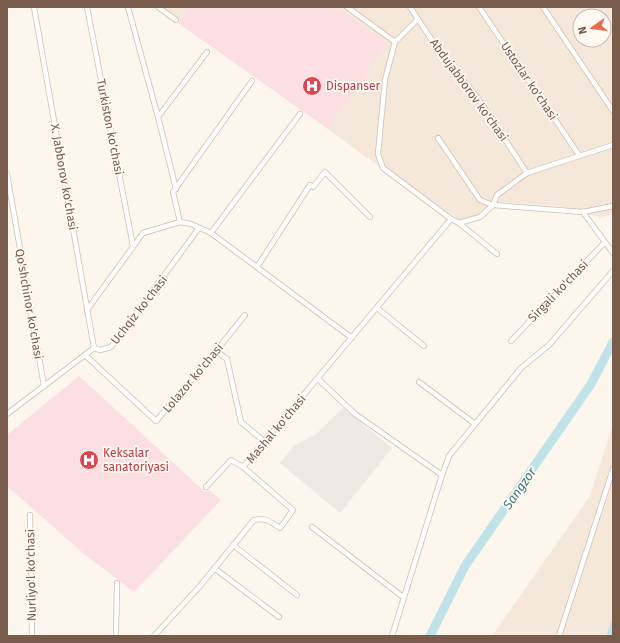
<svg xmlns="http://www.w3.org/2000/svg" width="620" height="643" font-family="'Fira Sans',sans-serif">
	<rect width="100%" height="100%" fill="#fdf6ec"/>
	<!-- residential -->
	<g fill="#f5e8da" fill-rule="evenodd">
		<path d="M 161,7 L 613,7 L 613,214 L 600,218 L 567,207 L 500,202 L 467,225 L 366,157 ZM 580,16 L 604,16 L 604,40 L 580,40 Z"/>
		<path d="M 613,424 L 613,636 L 492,636 L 590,496 Z"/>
	</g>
	<!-- industrial -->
	<path fill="#efe9e4" d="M 343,408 L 392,448 L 340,513 L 280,463 L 294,446 L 316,434 Z"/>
	<!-- medical -->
	<g fill="#fbdfe3">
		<path d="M 190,7 L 336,7 L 387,44 L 328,129 L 178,23 Z"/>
		<path d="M 79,376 L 205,492 L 209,490 L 221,500 L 134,592 L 83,553 L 7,486 L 7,435 Z"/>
	</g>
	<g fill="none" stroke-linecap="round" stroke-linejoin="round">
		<!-- canal -->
		<path stroke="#bfe3e8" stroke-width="5" d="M 609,636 L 613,623"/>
		<!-- river -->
		<path stroke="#bfe3e8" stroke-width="9" d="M 430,636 L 465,566 L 591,384 L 613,342"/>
		<!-- minor casing -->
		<g stroke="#d1beb0" stroke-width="6">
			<g id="minor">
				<path d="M 34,7 L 94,348"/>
				<path d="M 87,7 L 133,246"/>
				<path d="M 128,7 L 158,117"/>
				<path d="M 158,7 L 176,20"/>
				<path d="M 347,7 L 395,42"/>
				<path d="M 410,7 L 441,54 L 477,97 L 527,173"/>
				<path d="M 479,7 L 579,155"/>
				<path d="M 543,7 L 613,111"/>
				<path d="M 418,19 L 395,42 L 385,80 L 378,154 L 383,168 L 451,219 L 459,223 L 480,217 L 493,205 L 497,195 L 527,173 L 613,145"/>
				<path d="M 438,138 L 480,200 L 493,205 L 583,212 L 613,206"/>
				<path d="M 7,174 L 44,386"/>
				<path d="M 176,189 L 158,117 L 207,52"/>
				<path d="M 583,212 L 613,253"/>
				<path d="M 180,222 L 191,224 L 211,233 L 352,338"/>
				<path d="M 459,223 L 497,254"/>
				<path d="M 211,233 L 300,114"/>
				<path d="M 257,267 L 310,185 L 313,187 L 325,172 L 370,217"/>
				<path d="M 377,308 L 424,346"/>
				<path d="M 87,310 L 143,233 L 180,222 L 173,192 L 252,81"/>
				<path d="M 511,341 L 605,242"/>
				<path d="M 216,351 L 227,359 L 241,422 L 265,442"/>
				<path d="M 85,355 L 156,421 L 216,351 L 245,315"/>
				<path d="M 318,379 L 355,414 L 442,475 L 392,636"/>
				<path d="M 419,382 L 475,424"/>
				<path d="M 7,414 L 94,348 L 100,350 L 111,347 L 199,228"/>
				<path d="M 442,475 L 449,456 L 521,368 L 549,345 L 613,271"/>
				<path d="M 206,487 L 231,460 L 243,467"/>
				<path d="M 30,515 L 32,636"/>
				<path d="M 312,527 L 403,597"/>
				<path d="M 233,545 L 297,595"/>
				<path d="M 214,568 L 279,617"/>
				<path d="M 116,636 L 117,583"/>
				<path d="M 154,636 L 200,586 L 254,520 C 265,517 271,522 280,528 L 293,510 L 243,467 L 451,219"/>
				<path d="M 559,636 L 613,469"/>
			</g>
		</g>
		<!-- minor -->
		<use href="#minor" stroke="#fff" stroke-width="4.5"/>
	</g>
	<!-- icons -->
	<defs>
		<g id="hospital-disc" transform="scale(1)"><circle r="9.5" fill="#e0444e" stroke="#fffaf3"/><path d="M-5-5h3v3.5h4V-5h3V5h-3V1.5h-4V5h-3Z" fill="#fff"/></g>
	</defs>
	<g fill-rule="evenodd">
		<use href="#hospital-disc" x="312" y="86"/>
		<use href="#hospital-disc" x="89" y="460"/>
	</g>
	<g text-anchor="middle" stroke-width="3.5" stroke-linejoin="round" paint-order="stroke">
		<!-- street labels -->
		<g font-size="12" fill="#7a5c4d" stroke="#fffaf3">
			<text transform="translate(529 81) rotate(56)" y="4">Ustozlar ko'chasi</text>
			<text transform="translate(469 90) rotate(54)" y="4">Abdujabborov ko'chasi</text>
			<text transform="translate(110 127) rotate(79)" y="4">Turkiston ko'chasi</text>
			<text transform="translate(64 177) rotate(80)" y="4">X. Jabborov ko'chasi</text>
			<text transform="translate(558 291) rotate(-46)" y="4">Sirgali ko'chasi</text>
			<text transform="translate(29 304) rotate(80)" y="4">Qo'shchinor ko'chasi</text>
			<text transform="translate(139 310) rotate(-52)" y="4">Uchqiz ko'chasi</text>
			<text transform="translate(193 378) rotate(-50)" y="4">Lolazor ko'chasi</text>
			<text transform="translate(276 429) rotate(-50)" y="4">Mashal ko'chasi</text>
			<text transform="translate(31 575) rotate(-91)" y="4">Nurliyo'l ko'chasi</text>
		</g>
		<!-- health labels -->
		<g font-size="12" fill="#be3a42" stroke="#fffaf3" text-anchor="start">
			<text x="326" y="90">Dispanser</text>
			<text x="103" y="457">Keksalar<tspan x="103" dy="14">sanatoriyasi</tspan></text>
		</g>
		<!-- water labels -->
		<g font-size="13" font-style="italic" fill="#437c86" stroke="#fffaf3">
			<text transform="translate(519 488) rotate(-55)" y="5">Sangzor</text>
		</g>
	</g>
	<!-- border -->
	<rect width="620" height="643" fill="none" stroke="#7a5c4d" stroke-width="16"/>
	<!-- north arrow -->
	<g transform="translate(592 28) rotate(256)"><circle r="19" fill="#fffaf3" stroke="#cabbb1"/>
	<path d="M0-3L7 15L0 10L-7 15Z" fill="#e76f51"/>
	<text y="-6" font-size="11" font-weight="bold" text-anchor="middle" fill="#7a5c4d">N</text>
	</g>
</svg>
